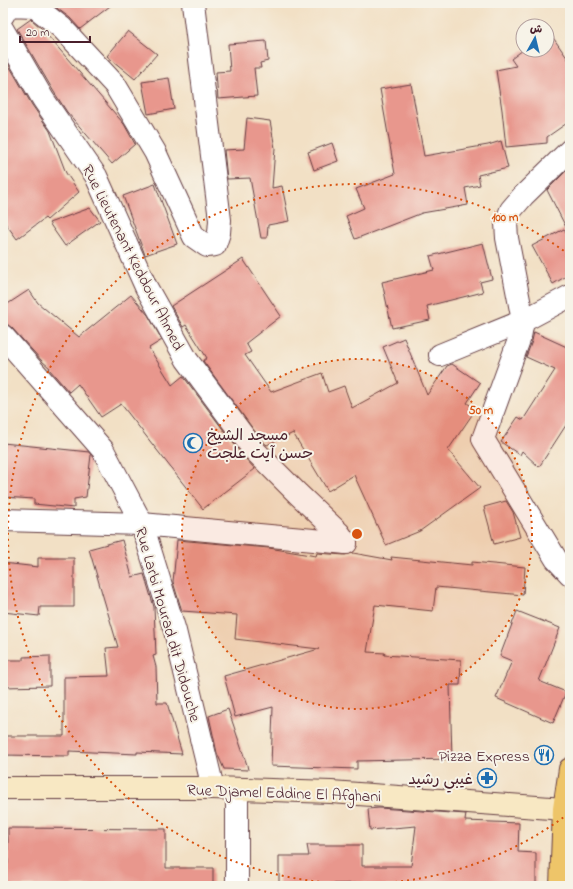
<svg xmlns="http://www.w3.org/2000/svg" width="573" height="889" font-family="'Indie Flower','Playpen Sans Arabic',sans-serif">
	<rect width="100%" height="100%" fill="#f7f3e8"/>
	<filter id="ink" filterUnits="userSpaceOnUse"><feTurbulence type="fractalNoise" baseFrequency=".025" numOctaves="2"/><feDisplacementMap in="SourceGraphic" scale="8" xChannelSelector="R" yChannelSelector="G"/><feConvolveMatrix kernelMatrix="1 2 1 2 8 2 1 2 1" color-interpolation-filters="sRGB"/></filter>
	<filter id="wash" filterUnits="userSpaceOnUse"><feTurbulence type="fractalNoise" baseFrequency=".012" numOctaves="4" result="noise"/><feDisplacementMap in="SourceGraphic" scale="16" xChannelSelector="R" yChannelSelector="G"/><feGaussianBlur stdDeviation="0.9" result="paint"/><feColorMatrix in="noise" values="0 0 0 0 0 0 0 0 0 0 0 0 0 0 0 0 0 1.4 0 .05"/><feComposite in="paint" operator="in"/></filter>
	<g filter="url(#wash)">
		<rect width="100%" height="100%" fill="#f2e0c5"/>
		<g id="blocks">
			<!-- building -->
			<g fill="#e8978d">
				<path d="M 50,3 L 114,3 L 80,29 L 70,18 Z"/>
				<path d="M 31,19 L 41,28 L 124,124 L 135,144 L 112,164 L 67,112 L 54,92 L 17,29 Z"/>
				<path d="M 547,29 L 570,62 L 570,121 L 547,137 L 547,143 L 506,147 L 502,110 L 496,70 L 516,66 L 511,59 L 523,50 L 547,50 Z"/>
				<path d="M 128,31 L 157,54 L 135,79 L 107,56 Z"/>
				<path d="M 266,41 L 268,61 L 260,63 L 261,68 L 254,68 L 257,96 L 218,99 L 216,72 L 230,71 L 228,44 Z"/>
				<path d="M 3,55 L 32,105 L 50,131 L 66,173 L 79,192 L 47,220 L 45,218 L 17,239 L 3,220 Z"/>
				<path d="M 169,78 L 174,109 L 148,114 L 142,82 Z"/>
				<path d="M 411,84 L 424,156 L 488,145 L 501,141 L 508,168 L 478,175 L 480,185 L 465,188 L 468,205 L 422,213 L 355,239 L 346,216 L 364,208 L 356,189 L 395,174 L 380,89 Z"/>
				<path d="M 247,118 L 270,121 L 275,148 L 272,188 L 282,186 L 289,221 L 268,225 L 267,238 L 261,238 L 250,178 L 227,179 L 224,150 L 244,149 Z"/>
				<path d="M 332,143 L 338,161 L 314,170 L 308,152 Z"/>
				<path d="M 570,167 L 570,235 L 547,190 Z"/>
				<path d="M 155,184 L 177,244 L 145,255 L 123,196 Z"/>
				<path d="M 90,208 L 100,221 L 65,246 L 49,223 Z"/>
				<path d="M 564,229 L 570,240 L 570,274 L 553,284 L 532,246 Z"/>
				<path d="M 483,243 L 492,279 L 480,282 L 483,292 L 427,306 L 430,320 L 392,328 L 382,282 L 434,270 L 430,256 Z"/>
				<path d="M 243,259 L 281,316 L 246,343 L 251,352 L 245,355 L 271,392 L 322,373 L 328,392 L 344,386 L 352,408 L 398,383 L 383,347 L 404,338 L 427,395 L 447,366 L 452,364 L 480,383 L 467,403 L 476,409 L 448,450 L 480,488 L 420,531 L 386,545 L 354,475 L 328,491 L 293,433 L 285,437 L 285,436 L 267,445 L 262,441 L 203,361 L 207,358 L 186,325 L 183,327 L 171,306 Z"/>
				<path d="M 29,290 L 38,303 L 79,337 L 131,295 L 148,315 L 162,340 L 149,348 L 172,385 L 183,376 L 243,456 L 255,469 L 203,509 L 121,404 L 101,417 L 78,384 L 69,392 L 49,369 L 50,368 L 42,361 L 12,328 L 7,324 L 3,324 L 3,307 Z"/>
				<path d="M 534,332 L 569,348 L 570,347 L 570,419 L 539,467 L 522,451 L 520,455 L 501,442 L 518,417 L 523,420 L 555,370 L 526,357 L 532,341 Z"/>
				<path d="M 3,443 L 89,452 L 91,455 L 86,497 L 74,499 L 74,508 L 34,504 L 34,499 L 3,497 Z"/>
				<path d="M 506,501 L 513,512 L 520,537 L 494,544 L 484,507 Z"/>
				<path d="M 122,540 L 132,577 L 144,574 L 154,607 L 156,655 L 153,656 L 156,667 L 157,703 L 167,703 L 182,754 L 137,752 L 137,754 L 69,751 L 69,756 L 3,755 L 3,736 L 64,736 L 64,677 L 109,676 L 106,648 L 118,647 L 89,549 Z"/>
				<path d="M 177,540 L 269,548 L 316,556 L 317,553 L 345,555 L 353,553 L 392,560 L 391,557 L 472,565 L 472,562 L 525,567 L 523,595 L 436,587 L 433,611 L 375,605 L 367,652 L 385,653 L 384,655 L 461,660 L 460,685 L 450,685 L 452,759 L 357,761 L 357,769 L 271,766 L 273,707 L 235,717 L 224,676 L 319,649 L 235,639 L 237,615 L 182,611 L 173,582 Z"/>
				<path d="M 38,558 L 74,558 L 74,607 L 40,607 L 39,616 L 3,612 L 3,563 L 38,567 Z"/>
				<path d="M 517,611 L 560,628 L 539,681 L 566,692 L 553,723 L 496,698 L 512,661 L 500,656 Z"/>
				<path d="M 50,656 L 50,686 L 3,687 L 3,660 L 23,660 L 23,657 Z"/>
				<path d="M 228,709 L 247,765 L 248,770 L 224,769 L 217,753 L 209,716 Z"/>
				<path d="M 379,808 L 466,814 L 465,821 L 519,823 L 518,852 L 536,853 L 536,886 L 367,886 L 367,883 L 279,885 L 279,856 L 309,856 L 307,845 L 362,845 L 362,866 L 411,866 L 416,826 L 370,830 L 368,809 Z"/>
				<path d="M 8,828 L 166,829 L 166,868 L 213,868 L 213,886 L 3,886 L 3,864 L 8,864 Z"/>
			</g>
		</g>
	</g>
	<g filter="url(#ink)">
		<use href="#blocks" fill-opacity="0" stroke="#633c42" stroke-width="1"/>
		<g fill="none" stroke-linecap="round" stroke-linejoin="round">
			<!-- street casing -->
			<g stroke="#633c42" stroke-width="24">
				<g id="street">
					<path d="M 3,15 L 9,5 L 34,6 L 62,28 L 115,85 L 155,152 L 194,237 L 207,246 L 215,245 L 219,233 L 220,220 L 193,3"/>
					<path d="M 3,30 L 43,99 L 96,176 L 146,287 L 187,360 L 253,449 L 298,494 L 339,533 L 346,543"/>
					<path d="M 570,150 L 523,196 L 511,210 L 506,223 L 507,238 L 523,321 L 520,337 L 483,439 L 556,559 L 570,574"/>
					<path d="M 3,336 L 103,450 L 142,524 L 175,631 L 213,788"/>
					<path d="M 440,355 L 523,321 L 570,296"/>
					<path d="M 3,520 L 142,524 L 346,543"/>
					<path d="M 237,886 L 237,790"/>
				</g>
			</g>
			<!-- secondary casing -->
			<g stroke="#633c42" stroke-width="24">
				<path id="secondary" d="M 3,788 L 213,788 L 331,792 L 564,809"/>
			</g>
			<!-- primary casing -->
			<g stroke="#633c42" stroke-width="24">
				<path id="primary" d="M 561,886 L 564,809 L 570,769"/>
			</g>
			<!-- street -->
			<use href="#street" stroke="#fff" stroke-width="22"/>
			<!-- secondary -->
			<use href="#secondary" stroke="#f8e8c3" stroke-width="22"/>
			<!-- primary -->
			<use href="#primary" stroke="#eec569" stroke-width="22"/>
		</g>
	</g>
	<!-- distance rings -->
	<circle cx="357" cy="534" r="175" fill="#d8530f" fill-opacity=".12"/>
	<g fill="none" stroke="#d8530f" stroke-width="2" stroke-dasharray="2 4">
		<circle cx="357" cy="534" r="175"/>
		<path d="M568 814A350 350 0 1 1 568 254"/>
	</g>
	<!-- icons -->
	<defs>
		<g id="mosque-ring" transform="scale(1)"><circle r="9.5" fill="#f7f3e8" stroke="#1f6fb2" stroke-width="1.5"/><path d="M3.5-4.9A6 6 0 1 0 3.5 4.9A5 5 0 1 1 3.5-4.9Z" fill="#1f6fb2"/></g>
		<g id="restaurant-ring" transform="scale(1)"><circle r="9.5" fill="#f7f3e8" stroke="#1f6fb2" stroke-width="1.5"/><path d="M-5-6h1v4h1v-4h1v4h1v-4h1v5L-1.5 .5V6h-2V.5L-5-1ZM5-6V6H3V1.5H1.5Q1.5-4 5-6Z" fill="#1f6fb2"/></g>
		<g id="pharmacy-ring" transform="scale(1)"><circle r="9.5" fill="#f7f3e8" stroke="#1f6fb2" stroke-width="1.5"/><path d="M-2-6h4v4h4v4h-4v4h-4v-4h-4v-4h4Z" fill="#1f6fb2"/></g>
	</defs>
	<g fill-rule="evenodd">
		<use href="#mosque-ring" x="193" y="443"/>
		<use href="#restaurant-ring" x="544" y="755"/>
		<use href="#pharmacy-ring" x="487" y="778"/>
	</g>
	<g text-anchor="middle" stroke-width="4" stroke-linejoin="round" paint-order="stroke">
		<!-- street labels -->
		<g font-size="16" fill="#4a1f2b" stroke="#f7f3e8">
			<text transform="translate(134 257) rotate(63)" y="6">Rue Lieutenant Keddour Ahmed</text>
			<text transform="translate(169 624) rotate(74)" y="6">Rue Larbi Mourad dit Didouche</text>
			<text transform="translate(284 792) rotate(2)" y="6">Rue Djamel Eddine El Afghani</text>
		</g>
		<!-- poi labels -->
		<g font-size="16" fill="#4a1f2b" stroke="#f7f3e8" text-anchor="end">
			<text x="207" y="440" text-anchor="start">مسجد الشيخ<tspan x="207" dy="18">حسن آيت علجت</tspan></text>
			<text x="530" y="761">Pizza Express</text>
			<text x="473" y="784">غيبي رشيد</text>
		</g>
	</g>
	<circle cx="357" cy="534" r="6" fill="#d8530f" stroke="#f7f3e8" stroke-width="2"/>
	<g font-size="12" text-anchor="middle" font-weight="bold" fill="#d8530f" stroke="#f7f3e8" stroke-width="4" stroke-linejoin="round" paint-order="stroke">
		<text x="505" y="221">100 m</text>
		<text x="481" y="414">50 m</text>
	</g>
	<!-- margin -->
	<rect width="573" height="889" fill="none" stroke="#f7f3e8" stroke-width="16"/>
	<!-- north arrow -->
	<g transform="translate(535 38) rotate(8)"><circle r="19" fill="#f7f3e8" stroke="#b29e9c"/>
	<path d="M0-3L7 15L0 10L-7 15Z" fill="#1f6fb2"/>
	<text y="-6" font-size="11" font-weight="bold" text-anchor="middle" fill="#4a1f2b">ش</text>
	</g>
	<!-- scale -->
	<path d="M20 36v6h70v-6" fill="none" stroke="#4a1f2b" stroke-width="2"/>
	<text x="26" y="36" font-size="12" fill="#4a1f2b" stroke="#f7f3e8" stroke-width="3" paint-order="stroke">20 m</text>
</svg>
